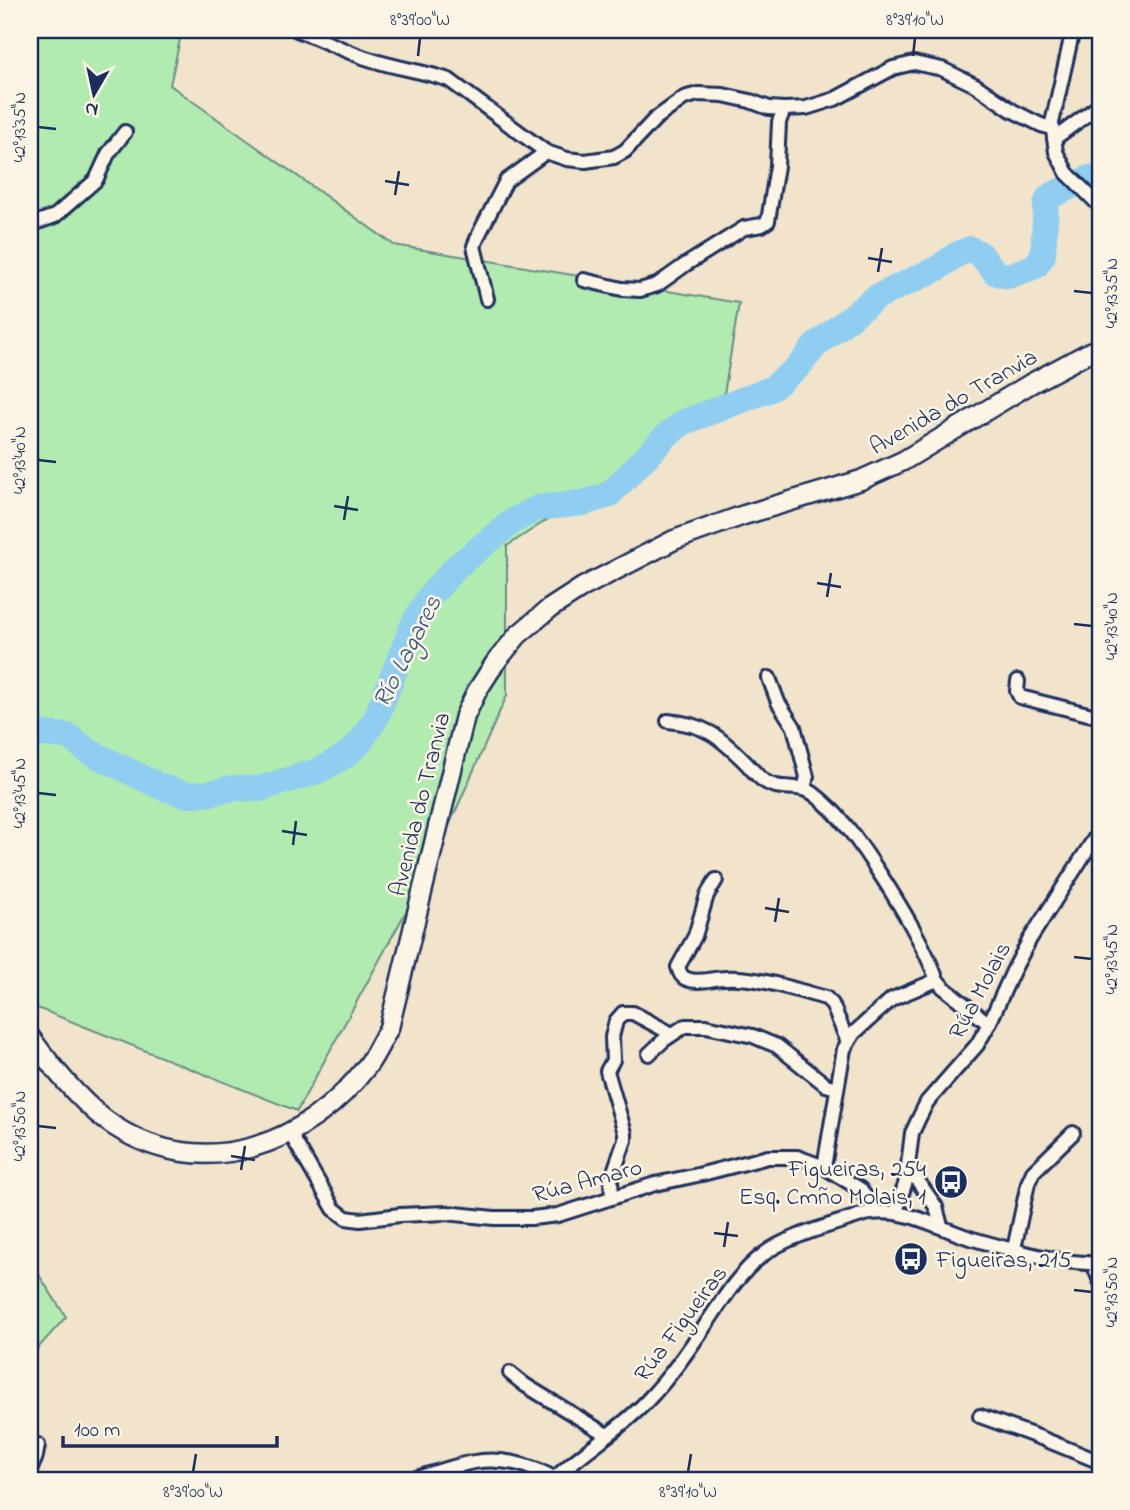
<svg xmlns="http://www.w3.org/2000/svg" width="1130" height="1510" font-family="'Indie Flower',sans-serif">
	<rect width="100%" height="100%" fill="#f1e4cb"/>
	<filter id="ink" filterUnits="userSpaceOnUse"><feTurbulence type="fractalNoise" baseFrequency=".0143" numOctaves="2"/><feDisplacementMap in="SourceGraphic" scale="14" xChannelSelector="R" yChannelSelector="G"/><feConvolveMatrix kernelMatrix="1 2 1 2 8 2 1 2 1" color-interpolation-filters="sRGB"/></filter>
	<g filter="url(#ink)">
		<!-- green -->
		<g fill="#b1ebb0" stroke="#668d87" stroke-width="2">
			<path d="M 30,30 L 182,30 L 170,85 L 394,245 L 739,303 L 722,406 L 507,546 L 507,695 L 433,862 L 297,1111 L 35,1007 L 30,1010 Z"/>
			<path d="M 30,1261 L 66,1317 L 30,1357 Z"/>
		</g>
		<g fill="none" stroke-linecap="round" stroke-linejoin="round">
			<!-- river -->
			<path stroke="#90cef1" stroke-width="26" d="M 30,733 L 68,736 L 88,751 L 159,786 L 187,795 L 211,793 L 233,788 L 259,789 L 318,771 L 345,756 L 359,744 L 376,718 L 413,625 L 430,596 L 456,567 L 513,521 L 538,508 L 583,503 L 609,495 L 667,435 L 684,422 L 771,389 L 799,366 L 816,345 L 875,298 L 938,268 L 956,255 L 970,249 L 979,253 L 996,273 L 1008,276 L 1036,266 L 1043,255 L 1046,204 L 1049,197 L 1067,188 L 1089,178 L 1100,178"/>
			<!-- street casing -->
			<g stroke="#1b2f5e" stroke-width="18">
				<g id="street">
					<path d="M 297,30 C 321,39 344,51 369,59 C 395,68 423,71 449,80 L 546,152 L 567,159 L 585,161 L 614,157 L 625,151 L 655,119 L 684,98 L 698,94 L 723,95 L 750,101 L 769,108 L 784,109 L 806,108 L 835,99 L 893,68 L 914,63 L 942,69 L 975,85 L 1013,111 L 1041,125 L 1052,128"/>
					<path d="M 1073,30 L 1052,123 L 1056,152 L 1067,173 L 1100,206"/>
					<path d="M 1054,139 L 1100,105"/>
					<path d="M 30,221 L 35,223 L 55,216 L 96,180 L 108,154 L 125,132"/>
					<path d="M 584,280 L 622,289 L 640,290 L 657,285 L 685,265 L 744,228 L 762,225 L 768,221 L 777,166 L 779,122 L 784,109"/>
					<path d="M 487,299 L 474,246 L 480,232 L 506,181 L 546,152"/>
					<path d="M 769,678 L 778,702 L 794,727 L 807,777 L 804,788"/>
					<path d="M 1018,681 L 1017,691 L 1020,697 L 1100,717"/>
					<path d="M 668,721 C 705,724 720,737 745,762 C 751,768 757,776 764,781 C 780,792 799,783 814,794 C 843,816 862,847 882,877 C 903,910 923,943 937,980 L 943,987 L 989,1024"/>
					<path d="M 716,880 L 707,895 L 695,936 L 678,967 C 680,973 681,977 687,979 C 698,984 713,978 725,978 C 757,976 795,990 826,998 L 832,1004 L 848,1042"/>
					<path d="M 649,1054 L 664,1040 L 685,1026 L 706,1026 L 753,1036 L 777,1046 L 826,1085 L 837,1088"/>
					<path d="M 290,1133 L 334,1209 L 346,1218 L 360,1220 L 400,1215 L 446,1213 L 494,1218 L 532,1218 L 558,1215 L 655,1184 L 702,1174 L 768,1157 L 797,1157 L 824,1167 L 860,1189 L 876,1212"/>
					<path d="M 824,1167 L 844,1049 L 854,1033 L 892,999 L 937,980"/>
					<path d="M 908,1167 L 936,1207 L 941,1226"/>
					<path d="M 612,1197 L 611,1180 L 625,1140 L 625,1133 L 607,1071 L 613,1060 L 612,1037 L 616,1021 L 623,1013 L 633,1013 L 672,1034"/>
					<path d="M 896,1212 L 906,1181 L 912,1133 L 919,1118 L 927,1102 L 977,1045 L 989,1024 L 1013,971 L 1030,939 L 1100,830"/>
					<path d="M 1014,1249 L 1028,1183 L 1033,1172 L 1073,1133"/>
					<path d="M 1095,1263 L 1096,1271 L 1100,1281"/>
					<path d="M 510,1373 L 525,1385 L 607,1435"/>
					<path d="M 980,1416 L 1041,1438 L 1100,1462"/>
					<path d="M 32,1480 C 26,1468 34,1466 36,1456 C 37,1452 37,1449 38,1445"/>
					<path d="M 410,1480 C 431,1474 452,1466 474,1462 C 501,1457 531,1465 554,1478"/>
					<path d="M 553,1480 C 582,1451 619,1431 647,1401 C 671,1376 690,1348 709,1320 C 725,1296 741,1271 764,1254 C 786,1236 836,1224 864,1214 C 906,1206 934,1227 973,1239 C 1008,1249 1064,1265 1100,1263"/>
				</g>
			</g>
			<!-- secondary casing -->
			<g stroke="#1b2f5e" stroke-width="23">
				<path id="secondary" d="M 30,1037 C 52,1067 82,1105 114,1126 C 204,1184 308,1145 368,1065 C 376,1054 382,1040 389,1028 L 465,716 L 477,691 L 495,663 L 518,635 L 549,609 L 583,587 L 674,540 L 744,515 L 861,480 L 903,461 L 1030,384 L 1092,351 L 1100,348"/>
			</g>
			<!-- street -->
			<use href="#street" stroke="#fcf5e5" stroke-width="12"/>
			<!-- secondary -->
			<use href="#secondary" stroke="#fcf5e5" stroke-width="18"/>
		</g>
	</g>
	<!-- ticks -->
	<path fill="none" stroke="#1b2f5e" stroke-width="2.5" d="M 418,56 L 420,38M 913,56 L 915,38M 38,127 L 56,129M 385,181 L 409,185M 395,195 L 399,171M 868,258 L 892,262M 878,272 L 882,248M 1074,291 L 1092,293M 38,460 L 56,462M 334,506 L 358,510M 344,520 L 348,496M 817,583 L 841,587M 827,597 L 831,573M 1074,624 L 1092,626M 38,793 L 56,795M 282,831 L 307,835M 293,845 L 296,821M 765,908 L 789,912M 775,922 L 779,898M 1074,957 L 1092,959M 38,1126 L 56,1128M 231,1156 L 255,1160M 241,1170 L 245,1146M 714,1233 L 738,1236M 724,1247 L 728,1222M 1074,1290 L 1092,1292M 193,1472 L 196,1454M 688,1472 L 691,1454"/>
	<!-- icons -->
	<defs>
		<g id="bus-disc" transform="scale(1.75)"><circle r="9.5" fill="#1b2f5e" stroke="#fcf5e5"/><path d="M-5-6H5V4H4V6H2V4H-2V6H-4V4H-5ZM-3.5-4V0h7V-4ZM-3.5 1.2v1.5H-2V1.2ZM2 1.2v1.5H3.5V1.2Z" fill="#fff"/></g>
	</defs>
	<g fill-rule="evenodd">
		<use href="#bus-disc" x="951" y="1182"/>
		<use href="#bus-disc" x="911" y="1259"/>
	</g>
	<g text-anchor="middle" stroke-width="5" stroke-linejoin="round" paint-order="stroke">
		<!-- street labels -->
		<g font-size="24" fill="#1b2f5e" stroke="#fcf5e5">
			<text transform="translate(953 401) rotate(-30)" y="8">Avenida do Tranvia</text>
			<text transform="translate(419 804) rotate(-76)" y="8">Avenida do Tranvia</text>
			<text transform="translate(979 990) rotate(-62)" y="8">Rúa Molais</text>
			<text transform="translate(587 1180) rotate(-15)" y="8">Rúa Amaro</text>
			<text transform="translate(680 1323) rotate(-53)" y="8">Rúa Figueiras</text>
		</g>
		<!-- poi labels -->
		<g font-size="24" fill="#1b2f5e" stroke="#fcf5e5" text-anchor="end">
			<text x="926" y="1176">Figueiras, 254<tspan x="926" dy="28">Esq. Cmño Molais, 1</tspan></text>
			<text x="936" y="1267" text-anchor="start">Figueiras, 215</text>
		</g>
		<!-- water labels -->
		<g font-size="26" font-style="italic" fill="#385783" stroke="#fcf5e5">
			<text transform="translate(406 651) rotate(-63)" y="9">Río Lagares</text>
		</g>
	</g>
	<!-- margin -->
	<rect width="1130" height="1510" fill="none" stroke="#fcf5e5" stroke-width="77"/>
	<!-- north arrow -->
	<g transform="translate(94 94) rotate(189)" stroke="#fcf5e5" stroke-width="5" paint-order="stroke">
	<path d="M0-5L12 26L0 18L-12 26Z" fill="#1b2f5e"/>
	<text y="-10" font-size="19" font-weight="bold" text-anchor="middle" fill="#1b2f5e">N</text>
	</g>
	<!-- scale -->
	<path d="M63 1436v10h214v-10" fill="none" stroke="#1b2f5e" stroke-width="3.5"/>
	<text x="74" y="1436" font-size="21" fill="#1b2f5e" stroke="#fcf5e5" stroke-width="5" paint-order="stroke">100 m</text>
	<rect x="38" y="38" width="1054" height="1434" fill="none" stroke="#1b2f5e" stroke-width="2.5"/>
	<g font-size="18" text-anchor="middle" fill="#1b2f5e">
		<text x="420" y="25">8°39'00"W</text>
		<text x="915" y="25">8°39'10"W</text>
		<text transform="translate(19 127) rotate(-90)" y="6">42°13'35"N</text>
		<text transform="translate(1111 293) rotate(-90)" y="6">42°13'35"N</text>
		<text transform="translate(19 460) rotate(-90)" y="6">42°13'40"N</text>
		<text transform="translate(1111 626) rotate(-90)" y="6">42°13'40"N</text>
		<text transform="translate(19 793) rotate(-90)" y="6">42°13'45"N</text>
		<text transform="translate(1111 959) rotate(-90)" y="6">42°13'45"N</text>
		<text transform="translate(19 1126) rotate(-90)" y="6">42°13'50"N</text>
		<text transform="translate(1111 1292) rotate(-90)" y="6">42°13'50"N</text>
		<text x="193" y="1497">8°39'00"W</text>
		<text x="688" y="1497">8°39'10"W</text>
	</g>
</svg>
